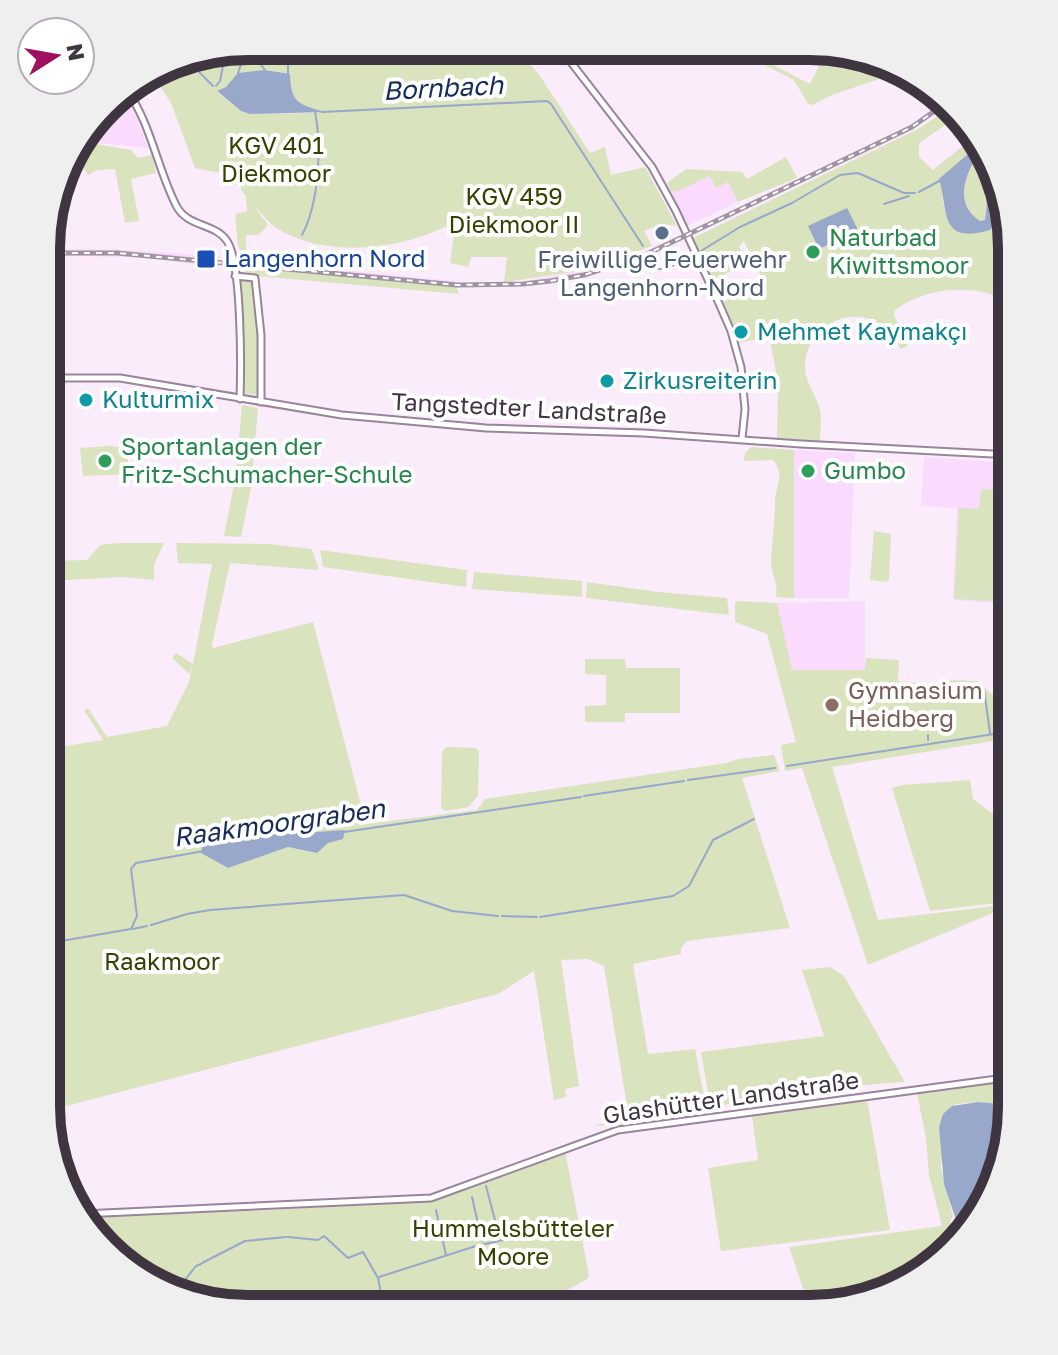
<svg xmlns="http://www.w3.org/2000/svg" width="1058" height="1355" font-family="'Golos Text',sans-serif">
	<rect width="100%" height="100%" fill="#fbecfc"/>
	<!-- built -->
	<g fill="#fadbfd">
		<path d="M 120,93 L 135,115 L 148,148 L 78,141 Z"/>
		<path d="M 943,100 L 946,104 L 912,129 L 692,235 L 690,231 L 912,124 Z"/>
		<path d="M 710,176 L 728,182 L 738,202 L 687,226 L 670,190 L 677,192 Z"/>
		<path d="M 681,235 L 683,239 L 623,265 L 598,273 L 539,285 L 468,286 L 469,282 L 520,282 L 597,268 L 631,257 Z"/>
		<path d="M 69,249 L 126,250 L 220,256 L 219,267 L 135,257 L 48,256 L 48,250 Z"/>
		<path d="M 246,261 L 456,281 L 456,286 L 245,268 Z"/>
		<path d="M 794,450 L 855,453 L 849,598 L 794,598 Z"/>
		<path d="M 924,457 L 1012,463 L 1012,604 L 953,600 L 957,508 L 921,506 Z"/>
		<path d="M 865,601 L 865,741 L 807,739 L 777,603 Z"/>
	</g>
	<!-- green -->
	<g fill="#d9e3bd" fill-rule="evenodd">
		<path d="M 828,48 L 837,48 L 897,73 L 832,95 L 812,105 L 808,104 L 794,80 L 733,49 L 743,49 L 810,84 Z"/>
		<path d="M 520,52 L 540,76 L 590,153 L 605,147 L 611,175 L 645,167 L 677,226 L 661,224 L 644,231 L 652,246 L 587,270 L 504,282 L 507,257 L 471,257 L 468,267 L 450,263 L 455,226 L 451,224 C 403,249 332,258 283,232 C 270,225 262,214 252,203 L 268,225 L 259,235 L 246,235 L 246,249 L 242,253 L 238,246 L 235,214 L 247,211 L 246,196 L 241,190 L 241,185 L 233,185 L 220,173 L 195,168 L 171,103 L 152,74 L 182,57 ZM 265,70 L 290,74 C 292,102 295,103 322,111 L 313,113 L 250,114 L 241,111 L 217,92 L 226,88 L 234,78 Z"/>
		<path d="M 950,108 L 956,115 L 950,122 L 919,143 L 919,157 L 933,170 L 974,137 L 991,158 L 1012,247 L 1012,303 C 977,283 928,286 895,310 L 894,315 L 908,346 L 901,349 C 889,331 876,315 851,317 C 823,319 800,347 806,375 C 809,387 817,398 820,410 C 822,419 820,432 820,442 L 777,438 L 778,381 L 769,336 L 740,343 L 723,302 L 763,281 L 744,241 L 739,246 L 749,269 L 741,267 L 712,280 L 693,238 L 918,129 ZM 975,148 L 986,155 L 990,230 C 946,242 944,216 941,180 Z"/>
		<path d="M 78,141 L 131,150 L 138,158 L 152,155 L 156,173 L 131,179 L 139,221 L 125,223 L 115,169 L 97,170 L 88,175 L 81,164 L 67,163 Z"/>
		<path d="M 786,157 L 797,178 L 738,202 L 728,182 L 716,188 L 710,176 L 676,192 L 670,190 L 667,183 L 686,169 L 742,172 L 747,179 Z"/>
		<path d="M 979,160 C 988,177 988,202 985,220 L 980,221 C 958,205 962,184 973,163 Z"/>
		<path d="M 245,268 L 456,286 L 459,294 L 247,275 Z"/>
		<path d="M 243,280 L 254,282 L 258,338 L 259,395 L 243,393 L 243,357 L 238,282 Z"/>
		<path d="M 242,405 L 258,408 L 251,488 L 241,537 L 224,536 L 236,474 Z"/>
		<path d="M 109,446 L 127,448 L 129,474 L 83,476 L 80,448 Z"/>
		<path d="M 751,447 L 794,450 L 794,598 L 776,597 C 779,583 770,573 771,559 C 772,540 775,522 775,502 C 775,487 786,475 773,460 L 744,461 L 745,453 Z"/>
		<path d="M 981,489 L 1006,490 L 1006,498 L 1009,500 L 1006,579 L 1012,580 L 1012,602 L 954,599 L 959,508 L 979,509 Z"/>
		<path d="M 874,531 L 891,534 L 889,580 L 886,582 L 870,580 Z"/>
		<path d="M 118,543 L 164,543 L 154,565 L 154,580 L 124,577 L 47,581 L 47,561 L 87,560 L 100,545 Z"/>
		<path d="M 176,543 L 269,544 L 312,549 L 319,570 L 230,563 L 212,645 L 213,648 L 313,622 L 366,824 L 477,810 L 485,799 L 726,763 L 738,759 L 774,755 L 780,771 L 742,778 L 790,928 L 687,941 L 681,948 L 681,954 L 633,964 L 648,1054 L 695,1049 L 706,1107 L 704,1115 L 645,1124 L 592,1126 L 629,1118 L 604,966 L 588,959 L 561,960 L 579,1086 L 565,1089 L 566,1097 L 554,1100 L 534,971 L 498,994 L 62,1107 L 71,1202 L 67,1197 L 46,1108 L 47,749 L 103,740 L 84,710 L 88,708 L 107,737 L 167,726 L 189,682 L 192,665 L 189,674 L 172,658 L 176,653 L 193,664 L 212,564 L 178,563 ZM 221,828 L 317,833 L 323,847 L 317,853 L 288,847 L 228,868 L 201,853 Z"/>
		<path d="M 320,550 L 467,570 L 466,587 L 323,567 Z"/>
		<path d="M 474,572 L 582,581 L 582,597 L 472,589 Z"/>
		<path d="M 587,582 L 658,592 L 727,598 L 729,615 L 586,598 Z"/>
		<path d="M 738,601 L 777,603 L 792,670 L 865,670 L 866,658 L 899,660 L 898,681 L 932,684 L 953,680 L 978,681 L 991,694 L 1012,694 L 1012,738 L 832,767 L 878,920 L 1011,904 L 1005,902 L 930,911 L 892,788 L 902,785 L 970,780 L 973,799 L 1005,823 L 1012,822 L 1012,905 L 868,965 L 802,768 L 785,771 L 781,745 L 796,742 L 767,634 L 735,622 L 735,603 Z"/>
		<path d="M 585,659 L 625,659 L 626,668 L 680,668 L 680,713 L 625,713 L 625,722 L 585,722 L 585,706 L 606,705 L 606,675 L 585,674 Z"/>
		<path d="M 447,747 L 476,748 L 479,751 L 478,795 L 469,807 L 445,811 L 441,808 L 442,751 Z"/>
		<path d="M 830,967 L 844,976 L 905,1082 C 876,1083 728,1098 711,1110 L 701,1052 L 824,1036 L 802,970 Z"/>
		<path d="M 1012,1080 L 1012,1105 L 978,1102 L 956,1104 L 943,1114 L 939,1127 L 942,1149 L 941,1168 L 953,1216 L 950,1222 L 953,1227 L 958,1227 L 961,1235 L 900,1288 L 810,1309 L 789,1247 L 942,1226 L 929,1175 L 926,1138 L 917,1093 Z"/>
		<path d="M 867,1099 L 890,1230 L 721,1251 L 708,1168 L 758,1160 L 752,1115 Z"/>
		<path d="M 565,1151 L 589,1275 L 587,1279 L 545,1302 L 547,1308 L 222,1307 L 135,1275 L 84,1217 L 276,1210 L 437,1199 Z"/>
	</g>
	<!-- water -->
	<g fill="#97a8ca" fill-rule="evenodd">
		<path d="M 265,70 L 290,74 C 291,103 298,104 325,112 L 250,114 L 241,111 L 217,91 L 226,87 L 238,73 Z"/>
		<path d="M 975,148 C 1000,165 1005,205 990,230 C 938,245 949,211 939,179 ZM 979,161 C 988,176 988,203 985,220 L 980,221 C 958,206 962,184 973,163 Z"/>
		<path d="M 847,208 L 858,230 L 819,249 L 808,226 Z"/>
		<path d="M 225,826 L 302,833 L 345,830 L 343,839 L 328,843 L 317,853 L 288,847 L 228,868 L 201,853 L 204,841 L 209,841 Z"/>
		<path d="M 978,1102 L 1012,1105 L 1012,1121 L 978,1219 L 961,1235 L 944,1184 L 939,1127 L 943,1114 L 952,1106 Z"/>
	</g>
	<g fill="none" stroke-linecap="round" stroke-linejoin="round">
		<!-- stream -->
		<g stroke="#97a8ca" stroke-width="2">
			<path d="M 254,56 L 265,70"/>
			<path d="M 277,56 L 288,65 L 288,74"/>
			<path d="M 184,57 L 213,86"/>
			<path d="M 238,73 L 244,56"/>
			<path d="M 216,86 L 220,81 L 225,56"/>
			<path d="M 322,112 L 547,101 L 551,104 L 643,246"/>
			<path d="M 919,192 L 941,180"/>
			<path d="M 884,204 L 909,196"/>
			<path d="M 302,235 C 319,203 322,147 315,111"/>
			<path d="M 701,251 L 740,227 L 792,203 L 840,175 L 858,173 L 904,193 L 915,193"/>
			<path d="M 650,262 L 655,269 L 665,269 L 690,257"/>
			<path d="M 984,689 L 990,733"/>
			<path d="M 928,735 L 928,740"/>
			<path d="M 787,766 L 1007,732"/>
			<path d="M 688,780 L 775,768"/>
			<path d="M 584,796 L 684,781"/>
			<path d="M 344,832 L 581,797"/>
			<path d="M 502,916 L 537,917"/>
			<path d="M 540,917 L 673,896 L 689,886 L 713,840 L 754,819"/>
			<path d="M 151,925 L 187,914 L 210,910 L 404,895 L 452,911 L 498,916"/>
			<path d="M 133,929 L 147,926"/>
			<path d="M 46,940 L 67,940 L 131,929 L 137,916 L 131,869 L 136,863 L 204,851"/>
			<path d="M 486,1186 L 500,1239"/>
			<path d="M 472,1197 L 482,1241"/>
			<path d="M 436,1210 L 446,1255"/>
			<path d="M 288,1237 L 318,1240 L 324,1236 L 348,1258 L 363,1252 L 378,1278 L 384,1308"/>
			<path d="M 443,1239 L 455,1227"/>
			<path d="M 202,1263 L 245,1241 L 286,1237"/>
			<path d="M 379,1277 L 476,1246 L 517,1237"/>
			<path d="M 177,1290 L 196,1266 L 201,1264"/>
		</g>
		<!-- secondary casing -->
		<g stroke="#9a839c" stroke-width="9">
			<g id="secondary">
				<path d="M 563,52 L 652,167 L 676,211 L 717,299 L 731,331 L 741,367 L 745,409 L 742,439"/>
				<path d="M 126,89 C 152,125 157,169 177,207 C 188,227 215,223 227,241 C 242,263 241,369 240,399"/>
				<path d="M 235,276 L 255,278 L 261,335 L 261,402"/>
				<path d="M 47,378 L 120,378 L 342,415 L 486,428 L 644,433 L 801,444 L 1012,455"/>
				<path d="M 82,1214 L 431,1198 L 618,1130 L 1012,1077"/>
			</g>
		</g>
		<!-- secondary -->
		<use href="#secondary" stroke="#fff" stroke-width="5"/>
		<!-- rail casing -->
		<g stroke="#a194a2" stroke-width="5">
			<path id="rail" d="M 48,253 L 117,253 L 457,285 L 523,284 L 550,281 L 584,275 L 645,255 L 912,127 L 946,103"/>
		</g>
		<!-- rail -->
		<use href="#rail" stroke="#fff" stroke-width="2" stroke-dasharray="6" stroke-linecap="butt"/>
	</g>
	<!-- markers -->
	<circle fill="#5c6f8a" stroke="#fff" stroke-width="3" cx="662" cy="233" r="8"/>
	<g fill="#2e9e5b" stroke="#fff" stroke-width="3">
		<circle cx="813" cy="252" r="8"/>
		<circle cx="105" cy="461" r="8"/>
		<circle cx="808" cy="471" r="8"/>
	</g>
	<rect fill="#1a4fb4" stroke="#fff" stroke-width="3" x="196" y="249" width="20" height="20" rx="4"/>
	<g fill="#0f9aa8" stroke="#fff" stroke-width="3">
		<circle cx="741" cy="332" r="8"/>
		<circle cx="607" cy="381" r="8"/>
		<circle cx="86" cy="400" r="8"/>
	</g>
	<circle fill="#8d6e63" stroke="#fff" stroke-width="3" cx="832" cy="705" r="8"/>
	<g text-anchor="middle" stroke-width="8" stroke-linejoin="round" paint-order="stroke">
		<!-- park labels -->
		<g font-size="24" fill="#364001" stroke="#fff">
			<text x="276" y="154">KGV 401<tspan x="276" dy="28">Diekmoor</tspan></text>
			<text x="514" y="205">KGV 459<tspan x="514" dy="28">Diekmoor II</tspan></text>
			<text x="162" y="970">Raakmoor</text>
			<text x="513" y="1237">Hummelsbütteler<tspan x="513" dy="28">Moore</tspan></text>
		</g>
		<!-- leisure labels -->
		<g font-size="24" fill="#27864d" stroke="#fff" text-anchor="start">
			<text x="829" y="246">Naturbad<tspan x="829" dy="28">Kiwittsmoor</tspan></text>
			<text x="121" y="455">Sportanlagen der<tspan x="121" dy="28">Fritz-Schumacher-Schule</tspan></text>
			<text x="824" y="479">Gumbo</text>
		</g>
		<!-- transit labels -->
		<g font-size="24" fill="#164399" stroke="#fff" text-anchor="start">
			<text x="224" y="267">Langenhorn Nord</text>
		</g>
		<!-- service labels -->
		<g font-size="24" fill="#4e5e75" stroke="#fff">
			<text x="662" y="268">Freiwillige Feuerwehr<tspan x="662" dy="28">Langenhorn-Nord</tspan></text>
		</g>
		<!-- culture labels -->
		<g font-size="24" fill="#0d838f" stroke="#fff" text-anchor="start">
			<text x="757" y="340">Mehmet Kaymakçı</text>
			<text x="623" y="389">Zirkusreiterin</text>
			<text x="102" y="408">Kulturmix</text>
		</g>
		<!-- street labels -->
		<g font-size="24" fill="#3f3540" stroke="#fff">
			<text transform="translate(529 409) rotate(3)" y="8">Tangstedter Landstraße</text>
			<text transform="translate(731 1098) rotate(-8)" y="8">Glashütter Landstraße</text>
		</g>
		<!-- education labels -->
		<g font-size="24" fill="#785e54" stroke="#fff" text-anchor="start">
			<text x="848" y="699">Gymnasium<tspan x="848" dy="28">Heidberg</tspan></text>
		</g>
		<!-- water labels -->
		<g font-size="26" font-style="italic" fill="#182c57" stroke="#fff">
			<text transform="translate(443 88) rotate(-3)" y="9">Bornbach</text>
			<text transform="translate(279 823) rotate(-8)" y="9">Raakmoorgraben</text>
		</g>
	</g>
	<!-- crop -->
	<path d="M0 0H1058V1355H0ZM248 60H810A188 188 0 0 1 998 248V1107A188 188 0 0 1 810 1295H248A188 188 0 0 1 60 1107V248A188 188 0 0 1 248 60Z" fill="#f0eff0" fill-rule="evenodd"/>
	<path fill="none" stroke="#3f3540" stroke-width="10" d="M248 60H810A188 188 0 0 1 998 248V1107A188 188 0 0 1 810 1295H248A188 188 0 0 1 60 1107V248A188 188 0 0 1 248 60Z"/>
	<!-- north arrow -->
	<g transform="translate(56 56) rotate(79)"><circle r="38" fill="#ffffff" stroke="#b2aeb3" stroke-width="2"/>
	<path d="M0-6L14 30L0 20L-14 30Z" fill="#9d115e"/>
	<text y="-12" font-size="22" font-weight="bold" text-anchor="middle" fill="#3f3540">N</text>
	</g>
</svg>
